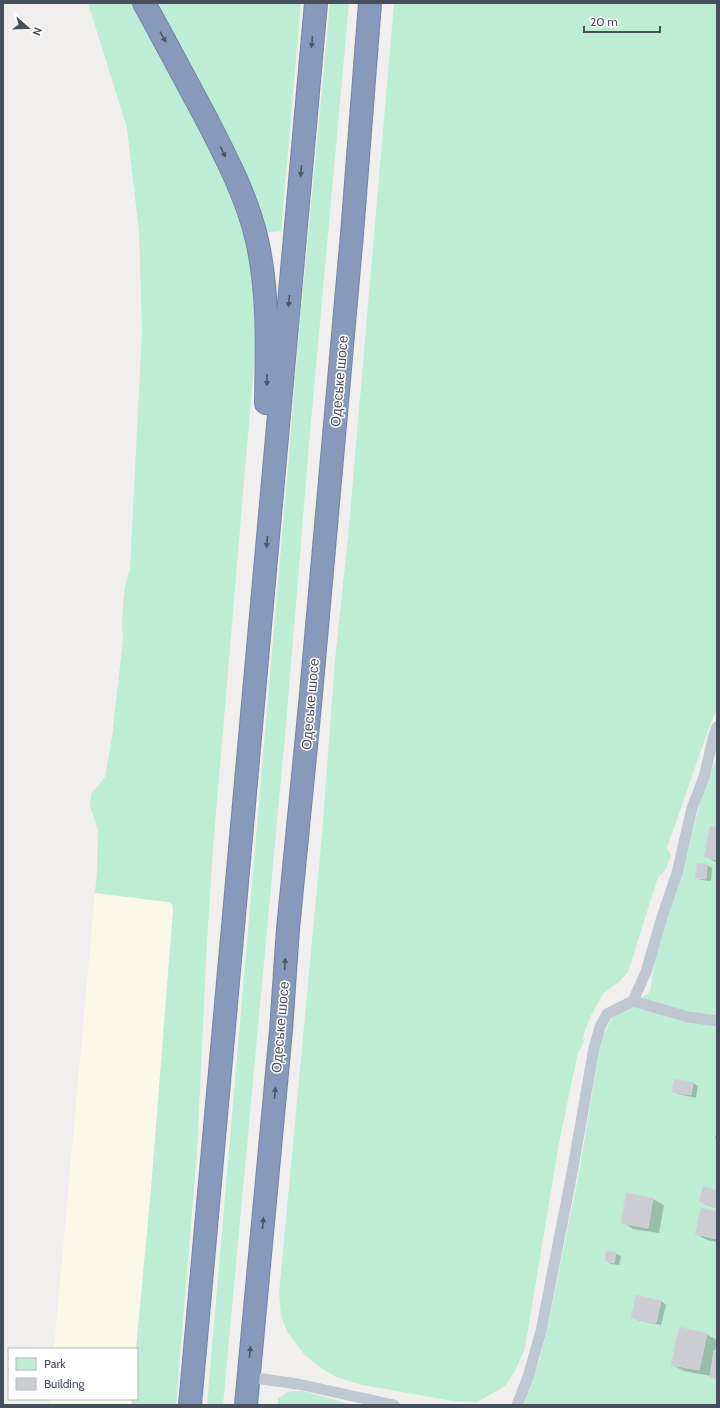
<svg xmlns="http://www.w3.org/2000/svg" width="720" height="1408" font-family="Cabin,sans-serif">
	<rect width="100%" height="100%" fill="#f1efee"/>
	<!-- commercial -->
	<g fill="#fbf8e8">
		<path d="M 95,893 L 168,902 L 172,904 L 173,910 L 151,1189 L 136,1349 L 54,1349 Z"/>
		<path d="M 50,1399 L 132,1399 L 131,1405 L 49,1405 Z"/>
	</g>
	<!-- green -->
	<g fill="#beedd6">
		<path d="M 88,3 L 132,3 C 155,44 177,85 198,126 C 218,167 238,208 248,253 C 254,281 254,311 256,340 L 213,849 L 207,941 L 197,1153 L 176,1405 L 131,1405 L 132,1399 L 137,1399 L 136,1349 L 151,1189 L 173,910 L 172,904 L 168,902 L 95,893 L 97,870 L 98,831 L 90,805 L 91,794 L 105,777 L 112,737 L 123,639 C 121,621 123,585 130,569 L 142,331 L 139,232 L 127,128 Z"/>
		<path d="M 155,3 L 301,3 L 281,231 L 264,233 L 256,202 L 245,170 L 231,142 Z"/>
		<path d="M 330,3 L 349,3 L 310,433 L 286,725 L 223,1405 L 207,1405 L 291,431 L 298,344 Z"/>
		<path d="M 394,3 L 717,3 L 717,708 L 705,739 L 667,848 L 671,856 L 665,871 L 658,877 L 628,972 L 620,981 L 603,994 L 591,1015 L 583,1037 L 584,1042 L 578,1052 L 559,1143 L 525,1348 L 516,1369 L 505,1386 L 477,1402 L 453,1401 L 362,1385 L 336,1377 L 318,1366 L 304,1354 L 288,1333 L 281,1316 L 279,1293 L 322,834 L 335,660 L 348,537 Z"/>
		<path d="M 717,758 L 717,1405 L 523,1405 L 540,1358 L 547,1330 L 579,1173 L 601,1040 L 612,1018 L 650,992 L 656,953 L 689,845 L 705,784 Z"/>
		<path d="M 290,1391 L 303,1391 L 353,1405 L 278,1405 L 278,1398 Z"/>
	</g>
	<!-- shadow -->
	<g fill="#0003">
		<path d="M 717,828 L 717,863 L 705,856 Z"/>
		<path d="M 697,864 L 707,865 L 712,868 L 711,881 L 701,880 L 696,877 Z"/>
		<path d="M 693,1083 L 698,1086 L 696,1098 L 678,1094 L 673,1091 Z"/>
		<path d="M 717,1131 L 717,1140 L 715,1138 Z"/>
		<path d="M 717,1191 L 717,1208 L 706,1205 L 701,1202 Z"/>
		<path d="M 627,1194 L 653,1199 L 664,1205 L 659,1233 L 633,1229 L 622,1222 Z"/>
		<path d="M 717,1212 L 717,1242 L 707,1240 L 696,1234 Z"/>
		<path d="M 615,1253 L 621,1256 L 619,1265 L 611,1264 L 606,1261 Z"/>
		<path d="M 661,1301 L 666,1305 L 661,1325 L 637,1320 L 632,1317 Z"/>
		<path d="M 706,1334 L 717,1340 L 715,1352 L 717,1353 L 717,1380 L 711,1376 L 684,1371 L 672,1365 Z"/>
	</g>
	<!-- building -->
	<g fill="#cbcdd3" stroke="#d2d4da">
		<path d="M 710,826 L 717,827 L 717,860 L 704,857 Z"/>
		<path d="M 697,863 L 707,864 L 706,879 L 695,878 Z"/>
		<path d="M 674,1079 L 693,1082 L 691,1095 L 672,1092 Z"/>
		<path d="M 703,1186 L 717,1190 L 717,1207 L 699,1202 Z"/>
		<path d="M 626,1193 L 653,1198 L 648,1228 L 621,1223 Z"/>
		<path d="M 701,1208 L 717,1211 L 717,1239 L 695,1234 Z"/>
		<path d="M 606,1251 L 616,1252 L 614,1263 L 605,1261 Z"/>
		<path d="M 636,1295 L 661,1301 L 656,1323 L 631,1318 Z"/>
		<path d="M 679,1327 L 707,1333 L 699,1370 L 671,1365 Z"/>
		<path d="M 714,1351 L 717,1352 L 717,1379 L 710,1377 Z"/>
	</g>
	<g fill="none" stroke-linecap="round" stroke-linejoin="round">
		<!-- highway casing -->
		<g stroke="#7385a7" stroke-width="24">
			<g id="highway">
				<path d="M 144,3 C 165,41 185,79 206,118 C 226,157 247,197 257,240 C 269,294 267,348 266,403"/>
				<path d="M 190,1405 L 316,3"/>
				<path d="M 246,1405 L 281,1030 L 288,929 L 310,705 L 352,234 L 370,3"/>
			</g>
		</g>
		<!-- lane -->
		<g stroke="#bfc7d0" stroke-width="11">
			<path d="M 633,1001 L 688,1017 L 717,1021"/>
			<path d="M 248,1377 L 298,1384 L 394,1405"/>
			<path d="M 517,1405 L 528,1377 L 541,1331 L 572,1173 L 594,1048 L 600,1027 L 607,1014 L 633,1001 L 646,972 L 662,917 L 677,873 L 692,808 L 704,777 L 714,735 L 717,727"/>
		</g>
		<!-- highway -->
		<use href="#highway" stroke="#879abc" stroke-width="22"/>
	</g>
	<!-- one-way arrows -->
	<defs><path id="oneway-solid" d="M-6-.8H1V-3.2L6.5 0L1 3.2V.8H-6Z"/></defs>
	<g fill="#4d5665">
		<use href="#oneway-solid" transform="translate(163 37) rotate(61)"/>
		<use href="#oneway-solid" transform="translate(312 42) rotate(95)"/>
		<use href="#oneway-solid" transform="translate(223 152) rotate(64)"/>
		<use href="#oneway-solid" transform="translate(301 171) rotate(95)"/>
		<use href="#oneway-solid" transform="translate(289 301) rotate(95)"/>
		<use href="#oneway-solid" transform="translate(267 380) rotate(91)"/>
		<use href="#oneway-solid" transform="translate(267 542) rotate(95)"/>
		<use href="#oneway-solid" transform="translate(285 964) rotate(-86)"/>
		<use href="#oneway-solid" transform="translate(275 1093) rotate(-85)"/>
		<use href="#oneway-solid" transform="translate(263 1223) rotate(-85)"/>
		<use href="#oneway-solid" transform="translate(250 1352) rotate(-85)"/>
	</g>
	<g text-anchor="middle" stroke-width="3" stroke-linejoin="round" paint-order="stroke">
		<!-- street labels -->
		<g font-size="14" fill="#474f5b" stroke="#fff">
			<text transform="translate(339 381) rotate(-85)" y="5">Одеське шосе</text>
			<text transform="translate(310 704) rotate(-85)" y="5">Одеське шосе</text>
			<text transform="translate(280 1027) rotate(-85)" y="5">Одеське шосе</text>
		</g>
	</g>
	<!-- border -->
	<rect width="720" height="1408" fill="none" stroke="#474f5b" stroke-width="8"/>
	<!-- legend -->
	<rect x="8" y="1348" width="130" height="52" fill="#ffffff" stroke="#b5b9bd"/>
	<rect x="16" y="1358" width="20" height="12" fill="#beedd6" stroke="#b5b9bd"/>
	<text x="44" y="1368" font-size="12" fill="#474f5b">Park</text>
	<rect x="16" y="1378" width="20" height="12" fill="#cbcdd3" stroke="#b5b9bd"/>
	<text x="44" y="1388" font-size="12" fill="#474f5b">Building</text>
	<!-- north arrow -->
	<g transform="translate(28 28) rotate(110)" stroke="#ffffff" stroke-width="3" paint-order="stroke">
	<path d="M0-3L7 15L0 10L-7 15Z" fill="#474f5b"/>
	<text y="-6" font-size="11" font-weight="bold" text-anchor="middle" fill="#474f5b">N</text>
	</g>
	<!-- scale -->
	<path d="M584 26v6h76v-6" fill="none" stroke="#474f5b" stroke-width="2"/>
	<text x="590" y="26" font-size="12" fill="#474f5b" stroke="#ffffff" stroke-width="3" paint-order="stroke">20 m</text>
</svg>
